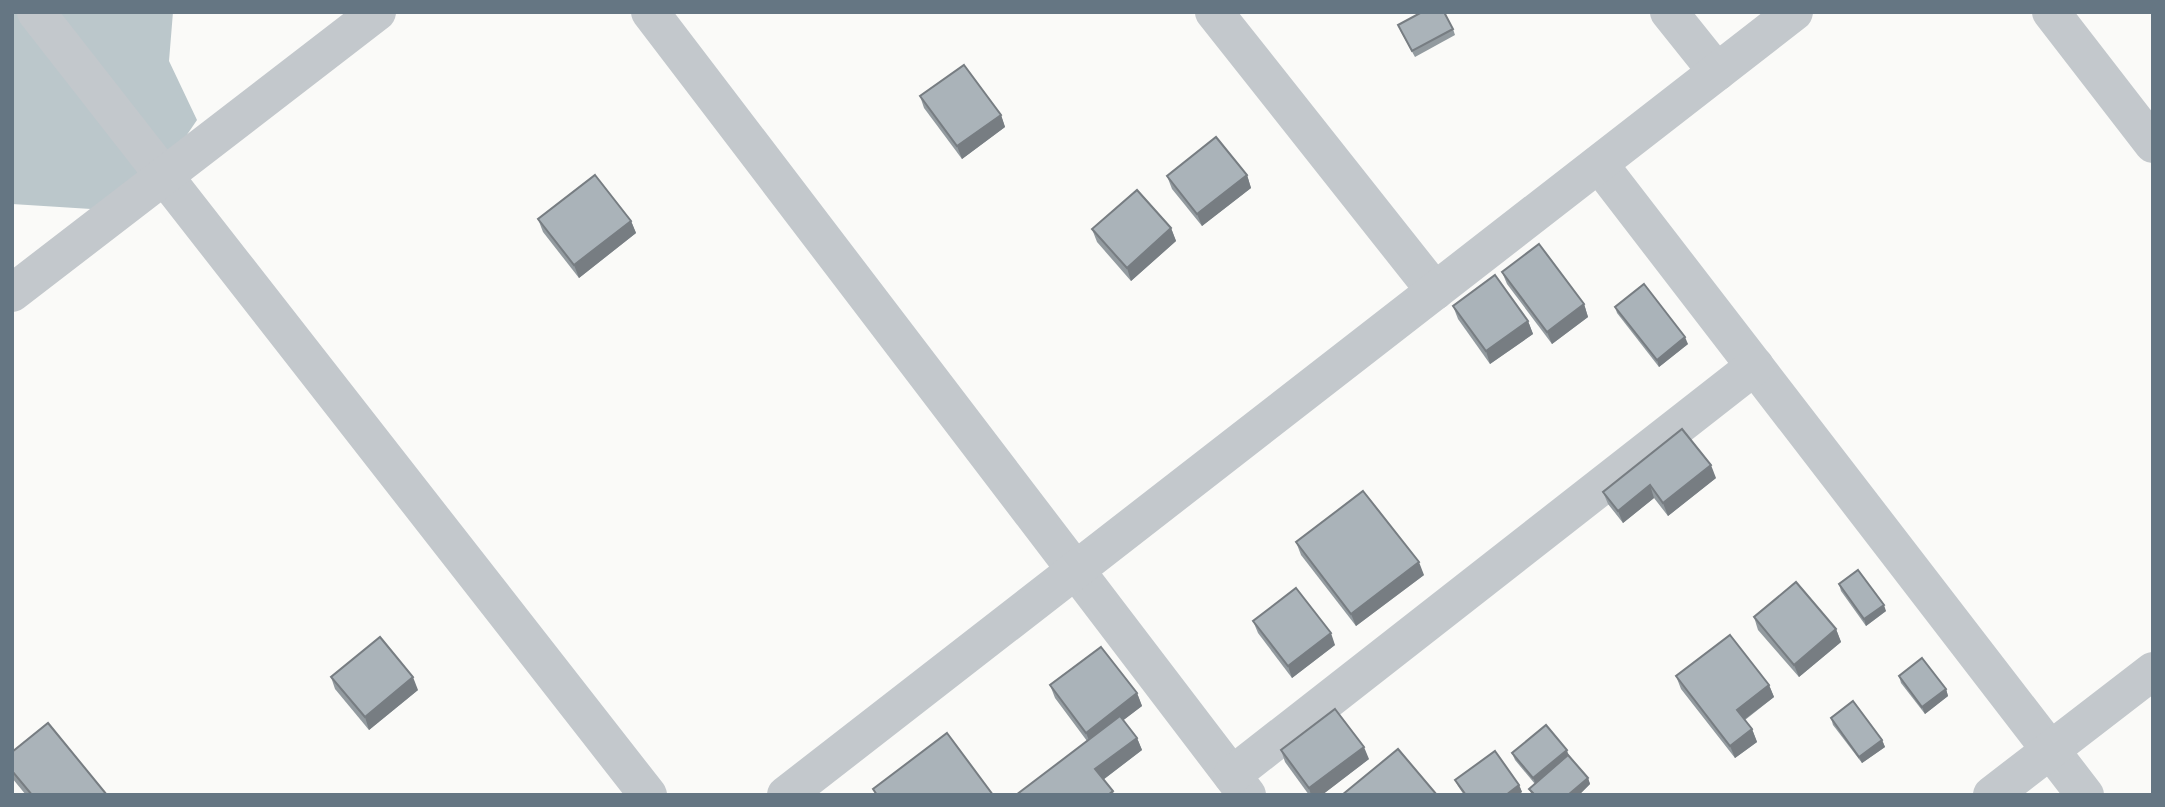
<svg xmlns="http://www.w3.org/2000/svg" width="2165" height="807" font-family="'PT Sans Narrow',sans-serif">
	<rect width="100%" height="100%" fill="#fafaf8"/>
	<!-- water -->
	<path fill="#bbc7cb" d="M 12,12 L 173,12 L 169,61 L 197,120 L 161,173 L 91,209 L 12,204 Z"/>
	<g fill="none" stroke-linecap="round" stroke-linejoin="round">
		<!-- street -->
		<g stroke="#c3c8cc" stroke-width="38">
			<path d="M 36,12 L 648,795"/>
			<path d="M 650,12 L 1247,795"/>
			<path d="M 1214,12 L 1435,291"/>
			<path d="M 1669,12 L 1717,72"/>
			<path d="M 2051,12 L 2153,144"/>
			<path d="M 1599,164 L 2085,795"/>
			<path d="M 12,293 L 377,12"/>
			<path d="M 1232,775 L 1755,366"/>
			<path d="M 786,795 L 1794,12"/>
			<path d="M 1992,795 L 2153,671"/>
		</g>
	</g>
	<!-- wall -->
	<g fill="#929a9f">
		<path d="M 1398,25 L 1453,29 L 1455,35 L 1415,57 L 1401,32 Z"/>
		<path d="M 920,96 L 1001,115 L 1005,127 L 962,159 L 924,108 Z"/>
		<path d="M 1247,175 L 1251,188 L 1202,226 L 1172,189 L 1167,176 Z"/>
		<path d="M 538,219 L 631,221 L 636,233 L 579,278 L 543,232 Z"/>
		<path d="M 1171,228 L 1176,241 L 1131,281 L 1097,242 L 1092,229 Z"/>
		<path d="M 1502,272 L 1584,304 L 1588,317 L 1552,344 L 1507,284 Z"/>
		<path d="M 1453,306 L 1528,321 L 1533,334 L 1490,364 L 1458,319 Z"/>
		<path d="M 1615,307 L 1688,344 L 1659,367 L 1617,313 Z"/>
		<path d="M 1716,478 L 1668,516 L 1654,498 L 1623,523 L 1608,504 L 1603,492 Z"/>
		<path d="M 1296,542 L 1424,575 L 1356,626 L 1301,555 Z"/>
		<path d="M 1839,584 L 1886,611 L 1866,626 L 1841,591 Z"/>
		<path d="M 1754,617 L 1836,629 L 1841,642 L 1799,677 L 1758,630 Z"/>
		<path d="M 1253,621 L 1335,645 L 1292,678 L 1258,633 Z"/>
		<path d="M 1676,676 L 1769,685 L 1774,697 L 1745,720 L 1752,729 L 1757,742 L 1735,758 L 1681,689 Z"/>
		<path d="M 1899,676 L 1946,689 L 1948,696 L 1925,714 L 1901,683 Z"/>
		<path d="M 331,677 L 418,690 L 369,730 L 335,689 Z"/>
		<path d="M 1050,685 L 1137,693 L 1142,706 L 1123,720 L 1137,738 L 1142,750 L 1103,780 L 1113,791 L 1114,795 L 1016,795 L 1087,741 L 1055,698 Z"/>
		<path d="M 1831,718 L 1882,740 L 1885,747 L 1862,763 L 1833,725 Z"/>
		<path d="M 1281,750 L 1369,759 L 1322,795 L 1309,795 L 1285,762 Z"/>
		<path d="M 12,752 L 107,795 L 26,795 L 12,778 Z"/>
		<path d="M 1512,753 L 1569,756 L 1588,778 L 1590,784 L 1579,795 L 1532,795 L 1529,789 L 1535,784 L 1515,760 Z"/>
		<path d="M 1455,780 L 1519,785 L 1522,792 L 1517,795 L 1464,795 L 1458,786 Z"/>
	</g>
	<!-- shaded-wall -->
	<g fill="#777d82">
		<path d="M 1001,115 L 1005,127 L 962,159 L 957,146 Z"/>
		<path d="M 1247,175 L 1251,188 L 1202,226 L 1197,214 Z"/>
		<path d="M 631,221 L 636,233 L 579,278 L 574,265 Z"/>
		<path d="M 1171,228 L 1176,241 L 1131,281 L 1127,268 Z"/>
		<path d="M 1584,304 L 1588,317 L 1552,344 L 1547,332 Z"/>
		<path d="M 1528,321 L 1533,334 L 1490,364 L 1486,351 Z"/>
		<path d="M 1685,337 L 1688,344 L 1659,367 L 1657,360 Z"/>
		<path d="M 1711,465 L 1716,478 L 1668,516 L 1663,503 Z"/>
		<path d="M 1650,485 L 1654,498 L 1623,523 L 1618,511 Z"/>
		<path d="M 1419,562 L 1424,575 L 1356,626 L 1351,614 Z"/>
		<path d="M 1884,605 L 1886,611 L 1866,626 L 1864,619 Z"/>
		<path d="M 1836,629 L 1841,642 L 1799,677 L 1794,665 Z"/>
		<path d="M 1331,633 L 1335,645 L 1292,678 L 1288,666 Z"/>
		<path d="M 413,677 L 418,690 L 369,730 L 365,717 Z"/>
		<path d="M 1769,685 L 1774,697 L 1741,722 L 1737,710 Z"/>
		<path d="M 1946,689 L 1948,696 L 1925,714 L 1922,707 Z"/>
		<path d="M 1137,693 L 1142,706 L 1091,745 L 1086,733 Z"/>
		<path d="M 1752,729 L 1757,742 L 1735,758 L 1730,746 Z"/>
		<path d="M 1137,738 L 1142,750 L 1100,782 L 1095,769 Z"/>
		<path d="M 1882,740 L 1885,747 L 1862,763 L 1859,757 Z"/>
		<path d="M 1364,747 L 1369,759 L 1322,795 L 1311,795 L 1309,788 Z"/>
		<path d="M 1567,750 L 1569,757 L 1536,785 L 1533,778 Z"/>
		<path d="M 1588,778 L 1590,784 L 1579,795 L 1568,795 Z"/>
		<path d="M 1519,785 L 1522,792 L 1517,795 L 1506,795 Z"/>
	</g>
	<!-- building -->
	<g fill="#aab3b9" stroke="#777d82" stroke-width="2">
		<path d="M 1422,12 L 1444,12 L 1453,29 L 1412,51 L 1398,25 Z"/>
		<path d="M 964,65 L 1001,115 L 957,146 L 920,96 Z"/>
		<path d="M 1216,137 L 1247,175 L 1197,214 L 1167,176 Z"/>
		<path d="M 595,175 L 631,221 L 574,265 L 538,219 Z"/>
		<path d="M 1137,190 L 1171,228 L 1127,268 L 1092,229 Z"/>
		<path d="M 1539,244 L 1584,304 L 1547,332 L 1502,272 Z"/>
		<path d="M 1495,275 L 1528,321 L 1486,351 L 1453,306 Z"/>
		<path d="M 1644,284 L 1685,337 L 1657,360 L 1615,307 Z"/>
		<path d="M 1682,429 L 1711,465 L 1663,503 L 1650,485 L 1618,511 L 1603,492 Z"/>
		<path d="M 1363,491 L 1419,562 L 1351,614 L 1296,542 Z"/>
		<path d="M 1858,570 L 1884,605 L 1864,619 L 1839,584 Z"/>
		<path d="M 1796,582 L 1836,629 L 1794,665 L 1754,617 Z"/>
		<path d="M 1296,588 L 1331,633 L 1288,666 L 1253,621 Z"/>
		<path d="M 1730,635 L 1769,685 L 1737,710 L 1752,729 L 1730,746 L 1676,676 Z"/>
		<path d="M 380,637 L 413,677 L 365,717 L 331,677 Z"/>
		<path d="M 1101,647 L 1137,693 L 1086,733 L 1050,685 Z"/>
		<path d="M 1922,658 L 1946,689 L 1922,707 L 1899,676 Z"/>
		<path d="M 1853,701 L 1882,740 L 1859,757 L 1831,718 Z"/>
		<path d="M 1335,709 L 1364,747 L 1309,788 L 1281,750 Z"/>
		<path d="M 1120,716 L 1137,738 L 1095,769 L 1113,791 L 1108,795 L 1016,795 Z"/>
		<path d="M 48,723 L 107,795 L 32,795 L 12,771 L 12,752 Z"/>
		<path d="M 1546,725 L 1567,750 L 1533,778 L 1512,753 Z"/>
		<path d="M 947,733 L 993,795 L 877,795 L 873,789 Z"/>
		<path d="M 1398,749 L 1437,795 L 1342,795 Z"/>
		<path d="M 1495,751 L 1519,785 L 1506,795 L 1466,795 L 1455,780 Z"/>
		<path d="M 1568,755 L 1588,778 L 1568,795 L 1535,795 L 1529,789 Z"/>
	</g>
	<!-- border -->
	<rect width="2165" height="807" fill="none" stroke="#657683" stroke-width="28"/>
</svg>
